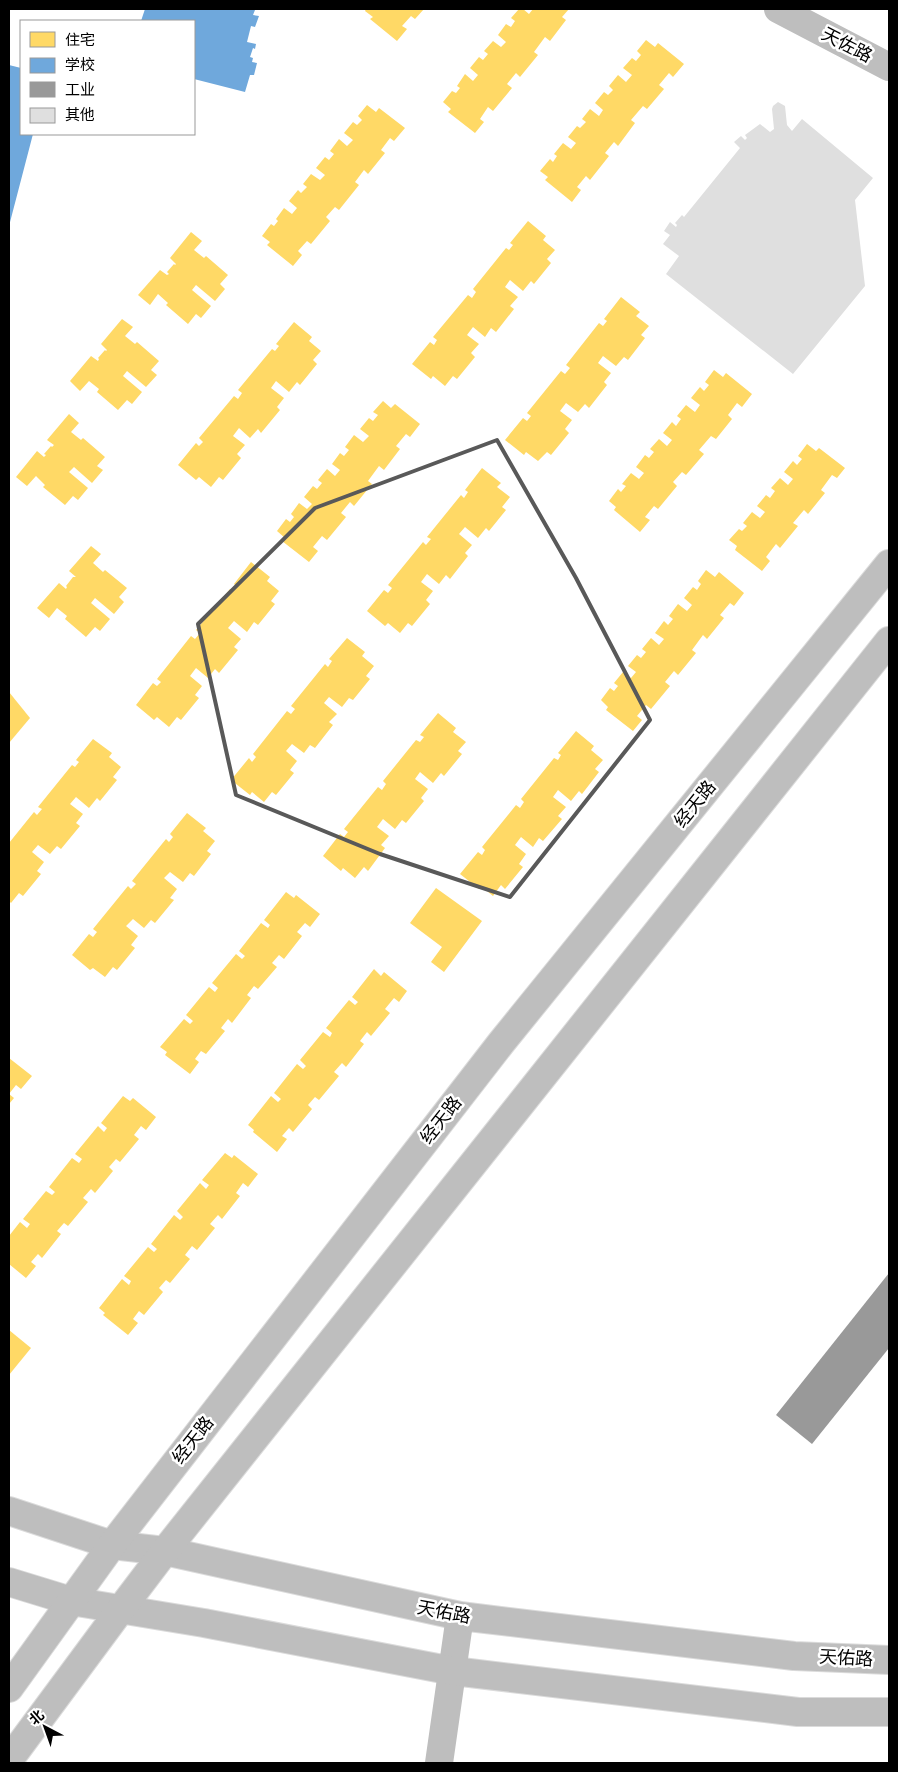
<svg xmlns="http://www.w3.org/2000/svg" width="898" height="1772" font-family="Karla,'Noto Sans SC',sans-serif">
	<rect width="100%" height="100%" fill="#fff"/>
	<!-- homes -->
	<g fill="#ffd966">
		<path d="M 366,9 L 424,9 L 415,19 L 411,16 L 402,26 L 407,29 L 397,41 L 370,19 L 373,17 L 365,11 Z"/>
		<path d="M 519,9 L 523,9 L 529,14 L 533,9 L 569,9 L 562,17 L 566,20 L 550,41 L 545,37 L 534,52 L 538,55 L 520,77 L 516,73 L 507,84 L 512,88 L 493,111 L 488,107 L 480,119 L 484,122 L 475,133 L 448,112 L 451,109 L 443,102 L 452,91 L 456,93 L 460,88 L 457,86 L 465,74 L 473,81 L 478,75 L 470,68 L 479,57 L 483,60 L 488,54 L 484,51 L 493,41 L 501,47 L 506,42 L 498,35 L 506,24 L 511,27 L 515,21 L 511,18 Z"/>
		<path d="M 646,40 L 655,47 L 658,43 L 684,64 L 673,77 L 669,73 L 659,85 L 664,89 L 647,109 L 643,106 L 631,120 L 635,123 L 618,146 L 614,142 L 605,153 L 609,156 L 590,180 L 586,176 L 577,187 L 581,190 L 572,202 L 545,180 L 548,177 L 540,171 L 550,159 L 553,162 L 557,156 L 554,154 L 563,143 L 571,149 L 576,143 L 568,137 L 577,126 L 580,128 L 586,122 L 582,119 L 590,109 L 599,116 L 603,110 L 595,103 L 604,92 L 608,95 L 613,90 L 609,86 L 618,75 L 626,82 L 632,75 L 623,68 L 632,58 L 636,61 L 641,55 L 637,51 Z"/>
		<path d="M 367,105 L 376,112 L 379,108 L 405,128 L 394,141 L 390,138 L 381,150 L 385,153 L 368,174 L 364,170 L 355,182 L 359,185 L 339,210 L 335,207 L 326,217 L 330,221 L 311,244 L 307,241 L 298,251 L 302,255 L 293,266 L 267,245 L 270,242 L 262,236 L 271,224 L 274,226 L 278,221 L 276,219 L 284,208 L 292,214 L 297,208 L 289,201 L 298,190 L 301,193 L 307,187 L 303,184 L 311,174 L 320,180 L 325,175 L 316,168 L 325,157 L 329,160 L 334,154 L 330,151 L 339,139 L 347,146 L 353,140 L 344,133 L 353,122 L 357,125 L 362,120 L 358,116 Z"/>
		<path d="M 528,221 L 546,236 L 543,240 L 555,250 L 547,259 L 551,263 L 534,284 L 531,281 L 523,291 L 510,280 L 505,287 L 518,297 L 510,306 L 514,309 L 496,332 L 491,328 L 485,337 L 473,327 L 467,335 L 479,344 L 471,353 L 475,357 L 457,379 L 453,376 L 445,386 L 433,376 L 431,379 L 412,364 L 430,342 L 434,345 L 437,340 L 433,337 L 468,295 L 472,298 L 476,292 L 473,289 L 506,248 L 509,250 L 513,245 L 510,243 Z"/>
		<path d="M 191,232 L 202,241 L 194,250 L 204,258 L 206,256 L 228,275 L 220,284 L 225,289 L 215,301 L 196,285 L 192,290 L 211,306 L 201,318 L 196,314 L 188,324 L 166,305 L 168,303 L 158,294 L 150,305 L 138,295 L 160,270 L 167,275 L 169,274 L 167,272 L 174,264 L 175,265 L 176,264 L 170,258 Z"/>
		<path d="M 621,297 L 640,312 L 636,316 L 649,326 L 641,335 L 645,338 L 628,360 L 624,357 L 616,366 L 603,356 L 598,363 L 611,373 L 604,382 L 607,385 L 589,408 L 585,404 L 578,412 L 566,403 L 560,411 L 572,420 L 565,429 L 569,433 L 551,455 L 547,452 L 538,461 L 526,452 L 524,455 L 505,440 L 523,418 L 527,421 L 531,416 L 527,413 L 561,371 L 565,374 L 570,368 L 566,365 L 599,323 L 603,326 L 607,321 L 604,319 Z"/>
		<path d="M 122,319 L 133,327 L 125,336 L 135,344 L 137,342 L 159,361 L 151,370 L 157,375 L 146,387 L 127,371 L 123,376 L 142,392 L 132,404 L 127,400 L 118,410 L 97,392 L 99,389 L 89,381 L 80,391 L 70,381 L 91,356 L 98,361 L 99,359 L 98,358 L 105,350 L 106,351 L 107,350 L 101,344 Z"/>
		<path d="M 294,322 L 312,337 L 309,341 L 321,351 L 313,360 L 317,364 L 300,385 L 297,382 L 289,392 L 276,381 L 271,388 L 284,398 L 277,407 L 280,410 L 261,433 L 258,429 L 250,438 L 239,428 L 233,436 L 245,445 L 237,454 L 241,458 L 223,480 L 219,477 L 211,487 L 199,477 L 196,480 L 178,465 L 196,443 L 199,446 L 203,442 L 199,438 L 234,396 L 238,399 L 242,393 L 238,390 L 272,349 L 275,351 L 279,346 L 276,344 Z"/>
		<path d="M 714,370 L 723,377 L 726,373 L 752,394 L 742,407 L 737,403 L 728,415 L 732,419 L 716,439 L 711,436 L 699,450 L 704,454 L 686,475 L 682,472 L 673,482 L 677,486 L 658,509 L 654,506 L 645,517 L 650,520 L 640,532 L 614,510 L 616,507 L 609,501 L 618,489 L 621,492 L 626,486 L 622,484 L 631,473 L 639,479 L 644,473 L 636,467 L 645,455 L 649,458 L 654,452 L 650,449 L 659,439 L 667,446 L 672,440 L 663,433 L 672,422 L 676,426 L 681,419 L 677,416 L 686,405 L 695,412 L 700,405 L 691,398 L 700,387 L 704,391 L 709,385 L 705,382 Z"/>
		<path d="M 383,401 L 391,408 L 395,404 L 420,424 L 410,437 L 406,434 L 396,446 L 400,449 L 384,470 L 379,466 L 368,481 L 372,484 L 354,506 L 350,502 L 341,513 L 346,517 L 327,540 L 322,536 L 313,547 L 318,551 L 309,562 L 282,541 L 285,538 L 277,531 L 286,519 L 290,522 L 294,517 L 291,514 L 299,503 L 307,509 L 312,504 L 304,497 L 313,486 L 317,489 L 322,483 L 318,480 L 327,469 L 335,476 L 340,470 L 332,464 L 340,453 L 344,456 L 349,450 L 345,447 L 354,435 L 363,442 L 369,436 L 360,429 L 369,418 L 373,421 L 378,415 L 373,412 Z"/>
		<path d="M 69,414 L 79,423 L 71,432 L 81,440 L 83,438 L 105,457 L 97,466 L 103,470 L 92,483 L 74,467 L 69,472 L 88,488 L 78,500 L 73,496 L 65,505 L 43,487 L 45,485 L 36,476 L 27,486 L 16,477 L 37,451 L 44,457 L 46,455 L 44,454 L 51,446 L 52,447 L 54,445 L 47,440 Z"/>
		<path d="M 807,444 L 816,451 L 819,448 L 845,468 L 837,478 L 832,475 L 821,490 L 825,493 L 808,514 L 804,510 L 793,523 L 798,526 L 780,548 L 776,544 L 766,557 L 770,561 L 762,571 L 735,550 L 737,546 L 729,540 L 739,529 L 742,531 L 747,526 L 743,523 L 752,512 L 760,518 L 765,512 L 757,506 L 766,495 L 770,498 L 775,491 L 771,488 L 780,478 L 788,485 L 793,479 L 784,472 L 793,461 L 797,465 L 802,459 L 798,456 Z"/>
		<path d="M 482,468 L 501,483 L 497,487 L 510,497 L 502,507 L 506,510 L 489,531 L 486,528 L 478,538 L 465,527 L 459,534 L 472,545 L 465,553 L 468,556 L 450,579 L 446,575 L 439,584 L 427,574 L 421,582 L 433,591 L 426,600 L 430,604 L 412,626 L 408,623 L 400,633 L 388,623 L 385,626 L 367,611 L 384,590 L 388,593 L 392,588 L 388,585 L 423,542 L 426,545 L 431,539 L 427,537 L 461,495 L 464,498 L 468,492 L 465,490 Z"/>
		<path d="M 91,546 L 101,554 L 93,563 L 103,572 L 105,570 L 127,588 L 119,597 L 124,602 L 114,614 L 95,598 L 91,603 L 110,619 L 100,631 L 95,627 L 86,637 L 65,619 L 67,616 L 57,608 L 49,618 L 37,608 L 59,583 L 66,589 L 67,587 L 66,586 L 73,577 L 76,577 L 69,571 Z"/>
		<path d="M 251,562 L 270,577 L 267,581 L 279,591 L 271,601 L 275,604 L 258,625 L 254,622 L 247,632 L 234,621 L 228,628 L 241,639 L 234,647 L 238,650 L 219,673 L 215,669 L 208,678 L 196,668 L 190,676 L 202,686 L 195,695 L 199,698 L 181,720 L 177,717 L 169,727 L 157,717 L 154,720 L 136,705 L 153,683 L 157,686 L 161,682 L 157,679 L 191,636 L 195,639 L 200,633 L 196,630 L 230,589 L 233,591 L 237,587 L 234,584 Z"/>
		<path d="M 706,570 L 715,577 L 719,572 L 744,593 L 734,606 L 730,603 L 720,615 L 724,618 L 707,639 L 703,635 L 692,650 L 696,653 L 678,675 L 674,671 L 665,682 L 670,686 L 651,709 L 646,705 L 637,716 L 642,720 L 633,731 L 606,710 L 608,707 L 601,700 L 610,688 L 614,691 L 618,686 L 614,683 L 623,672 L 631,678 L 636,672 L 628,666 L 637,655 L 641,658 L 646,652 L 642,649 L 651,638 L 659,645 L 664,639 L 655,633 L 664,621 L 668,625 L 673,619 L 669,616 L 678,604 L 687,611 L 692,605 L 684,598 L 693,587 L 697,590 L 701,584 L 698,581 Z"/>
		<path d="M 347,638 L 365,652 L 362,656 L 374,666 L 366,676 L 370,679 L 353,700 L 349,698 L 342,707 L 329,697 L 324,703 L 337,714 L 329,722 L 333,725 L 315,748 L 310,745 L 304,753 L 292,744 L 286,751 L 297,761 L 290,770 L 294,773 L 276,795 L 272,792 L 264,802 L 252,792 L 250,795 L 231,780 L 249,758 L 252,762 L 256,757 L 253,754 L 287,711 L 291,714 L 295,709 L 291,706 L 325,664 L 328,667 L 332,661 L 329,659 Z"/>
		<path d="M 9,692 L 30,718 L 9,743 Z"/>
		<path d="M 438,713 L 456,728 L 453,732 L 466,742 L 458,751 L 462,754 L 444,776 L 441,773 L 433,783 L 420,772 L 415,779 L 428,789 L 421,798 L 424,801 L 406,823 L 402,820 L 395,829 L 383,819 L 377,827 L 389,836 L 381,845 L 385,848 L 368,871 L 364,867 L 355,878 L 343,868 L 341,871 L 323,856 L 340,834 L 344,837 L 348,832 L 344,829 L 378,787 L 382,790 L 386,784 L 383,781 L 416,740 L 420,742 L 424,737 L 420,735 Z"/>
		<path d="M 576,731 L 594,746 L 591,750 L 603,760 L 595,769 L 599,772 L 582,794 L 579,791 L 571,801 L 558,790 L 553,797 L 566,807 L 558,816 L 562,819 L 543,841 L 539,838 L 533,847 L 521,837 L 515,845 L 526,854 L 519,864 L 523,867 L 505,889 L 501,885 L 493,896 L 481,886 L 479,889 L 460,874 L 478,852 L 482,855 L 485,850 L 482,847 L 516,805 L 520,808 L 524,802 L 521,799 L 554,758 L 558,760 L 561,755 L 558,753 Z"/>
		<path d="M 93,739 L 112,753 L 109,757 L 121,767 L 113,777 L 117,780 L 100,801 L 97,798 L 89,808 L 76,797 L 70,804 L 83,814 L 76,823 L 80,826 L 61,849 L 57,846 L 50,854 L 38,845 L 32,852 L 44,862 L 37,871 L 41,874 L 23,896 L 19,893 L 11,903 L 9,901 L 9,843 L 34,812 L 37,815 L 42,809 L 38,807 L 72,765 L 75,767 L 79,762 L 76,760 Z"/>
		<path d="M 187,813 L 206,828 L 203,831 L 215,841 L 207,851 L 211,854 L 194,876 L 190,873 L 183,882 L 170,872 L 164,878 L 177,889 L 170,898 L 174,900 L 155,923 L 151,920 L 144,928 L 133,919 L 126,926 L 138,936 L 131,945 L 135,948 L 117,970 L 113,967 L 105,977 L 93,968 L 90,970 L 72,955 L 89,934 L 93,937 L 97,932 L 93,929 L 128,886 L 131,889 L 136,884 L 132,881 L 166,839 L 169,842 L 173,837 L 170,834 Z"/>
		<path d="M 436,888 L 482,921 L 444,972 L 431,962 L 442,947 L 410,923 Z"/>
		<path d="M 286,892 L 294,898 L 296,895 L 320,914 L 310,927 L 305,923 L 297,932 L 302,936 L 284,959 L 279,955 L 272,963 L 277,967 L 258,989 L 254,986 L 247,995 L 251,998 L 232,1023 L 228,1019 L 221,1028 L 225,1031 L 206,1054 L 201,1051 L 195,1059 L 199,1062 L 190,1074 L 165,1055 L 167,1052 L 160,1047 L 184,1019 L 190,1024 L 193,1021 L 186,1015 L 209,987 L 215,992 L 218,988 L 212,983 L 236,954 L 242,959 L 245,956 L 239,951 L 261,923 L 268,928 L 270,925 L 264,920 Z"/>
		<path d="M 374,969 L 381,976 L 384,972 L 407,991 L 399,1002 L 394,998 L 385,1009 L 390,1013 L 371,1036 L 367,1032 L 360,1041 L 364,1044 L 346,1067 L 342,1063 L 334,1072 L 339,1076 L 319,1100 L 315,1097 L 308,1105 L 312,1109 L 293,1132 L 289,1128 L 282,1136 L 287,1139 L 277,1152 L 253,1132 L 254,1130 L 248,1125 L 271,1096 L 278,1102 L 281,1099 L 274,1093 L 297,1064 L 303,1069 L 306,1066 L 300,1060 L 323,1032 L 330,1037 L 332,1033 L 326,1028 L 349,1000 L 355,1005 L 358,1002 L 352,997 Z"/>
		<path d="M 9,1058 L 32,1076 L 21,1089 L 16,1085 L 9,1094 L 14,1098 L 9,1104 Z"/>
		<path d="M 123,1096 L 130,1101 L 133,1098 L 156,1117 L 146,1130 L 141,1126 L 134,1135 L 139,1139 L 120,1162 L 116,1159 L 109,1167 L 113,1171 L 95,1193 L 91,1189 L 83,1198 L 88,1202 L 68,1226 L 64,1223 L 57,1231 L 61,1234 L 42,1258 L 38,1254 L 31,1262 L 36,1266 L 26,1278 L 9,1264 L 9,1236 L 20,1222 L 27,1228 L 30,1224 L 23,1219 L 46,1191 L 52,1195 L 55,1192 L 49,1187 L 72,1158 L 79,1163 L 82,1159 L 75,1154 L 98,1126 L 104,1132 L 107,1128 L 101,1123 Z"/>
		<path d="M 225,1153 L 232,1158 L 234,1155 L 258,1174 L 248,1187 L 243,1183 L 236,1193 L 240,1196 L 222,1219 L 218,1215 L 210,1224 L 215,1228 L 197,1250 L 192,1246 L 185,1255 L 190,1259 L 170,1283 L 166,1280 L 159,1288 L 163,1292 L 144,1315 L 139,1311 L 133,1319 L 138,1323 L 128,1335 L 103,1315 L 105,1313 L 99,1308 L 122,1279 L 129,1285 L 131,1281 L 124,1276 L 148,1247 L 154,1252 L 157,1249 L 151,1244 L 174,1215 L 180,1220 L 183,1217 L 177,1211 L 200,1183 L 206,1189 L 209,1185 L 202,1180 Z"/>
		<path d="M 9,1330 L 31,1348 L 9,1375 Z"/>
	</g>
	<!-- schools -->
	<g fill="#6fa8dc">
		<path d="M 145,9 L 255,10 L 253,15 L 259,16 L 255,27 L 251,26 L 247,42 L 256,44 L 255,49 L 253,48 L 250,57 L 253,58 L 252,62 L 257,63 L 254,75 L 250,75 L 245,92 L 194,79 L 194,21 L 141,21 Z"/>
		<path d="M 9,65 L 21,68 L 21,134 L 33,134 L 9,226 Z"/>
	</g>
	<!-- industry -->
	<path fill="#999" d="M 889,1273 L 889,1348 L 812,1444 L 776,1415 Z"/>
	<!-- building -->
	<path fill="#dfdfdf" d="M 778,102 L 785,106 L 787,125 L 792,131 L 802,119 L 873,178 L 855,200 L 865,286 L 793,374 L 666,274 L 679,256 L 663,244 L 670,235 L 664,231 L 670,222 L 676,227 L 677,225 L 675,223 L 682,215 L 684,217 L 740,148 L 734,142 L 741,136 L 745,140 L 747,138 L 745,135 L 760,124 L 770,132 L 774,129 L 772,109 L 773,106 Z"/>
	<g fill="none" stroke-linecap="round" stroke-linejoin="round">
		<!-- major casing -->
		<g stroke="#dbdbdb" stroke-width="30">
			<g id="major">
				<path d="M 9,1511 L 112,1545 L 165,1551 L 460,1616 L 794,1656 L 889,1660"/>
				<path d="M 9,1582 L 71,1601 L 204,1623 L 453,1671 L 798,1712 L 889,1712"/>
				<path d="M 9,1688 L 112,1545 L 501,1043 L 889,564"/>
				<path d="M 9,1760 L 121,1609 L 165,1551 L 889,641"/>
			</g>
		</g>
		<!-- minor -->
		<g stroke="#bebebe" stroke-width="28">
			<path d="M 778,9 L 889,67"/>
			<path d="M 439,1763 L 460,1616"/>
		</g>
		<!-- major -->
		<use href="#major" stroke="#bebebe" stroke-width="28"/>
	</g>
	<!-- marked area -->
	<path fill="none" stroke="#595959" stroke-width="4" stroke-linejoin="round" d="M 497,440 L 576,578 L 650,720 L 510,897 L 380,854 L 236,795 L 198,624 L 315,508 Z"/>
	<g text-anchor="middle" stroke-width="5" stroke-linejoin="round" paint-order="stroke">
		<!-- street labels -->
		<g font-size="18" fill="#000" stroke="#fff">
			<text transform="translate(847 45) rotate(27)" y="6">天佐路</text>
			<text transform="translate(695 804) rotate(-51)" y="6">经天路</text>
			<text transform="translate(441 1120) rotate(-52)" y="6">经天路</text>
			<text transform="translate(193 1440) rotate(-52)" y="6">经天路</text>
			<text transform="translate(444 1612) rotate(11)" y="6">天佑路</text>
			<text transform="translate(846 1658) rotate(3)" y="6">天佑路</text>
		</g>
	</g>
	<!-- border -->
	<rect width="898" height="1772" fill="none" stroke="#000000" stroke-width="20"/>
	<!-- legend -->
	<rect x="20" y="20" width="175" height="115" fill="#ffffff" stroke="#999999"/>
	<rect x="30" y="32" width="25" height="15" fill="#ffd966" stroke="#999999"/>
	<text x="65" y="45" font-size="15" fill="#000000">住宅</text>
	<rect x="30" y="58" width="25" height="15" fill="#6fa8dc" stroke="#999999"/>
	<text x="65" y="70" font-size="15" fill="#000000">学校</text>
	<rect x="30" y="82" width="25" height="15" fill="#999999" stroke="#999999"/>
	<text x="65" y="95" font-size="15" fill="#000000">工业</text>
	<rect x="30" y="108" width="25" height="15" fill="#dfdfdf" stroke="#999999"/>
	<text x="65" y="120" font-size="15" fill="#000000">其他</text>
	<!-- north arrow -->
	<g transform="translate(45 1727) rotate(319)" stroke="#ffffff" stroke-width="4" paint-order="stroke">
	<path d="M0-4L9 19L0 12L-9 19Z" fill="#000000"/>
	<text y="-8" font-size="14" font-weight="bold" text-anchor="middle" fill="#000000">北</text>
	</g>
</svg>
